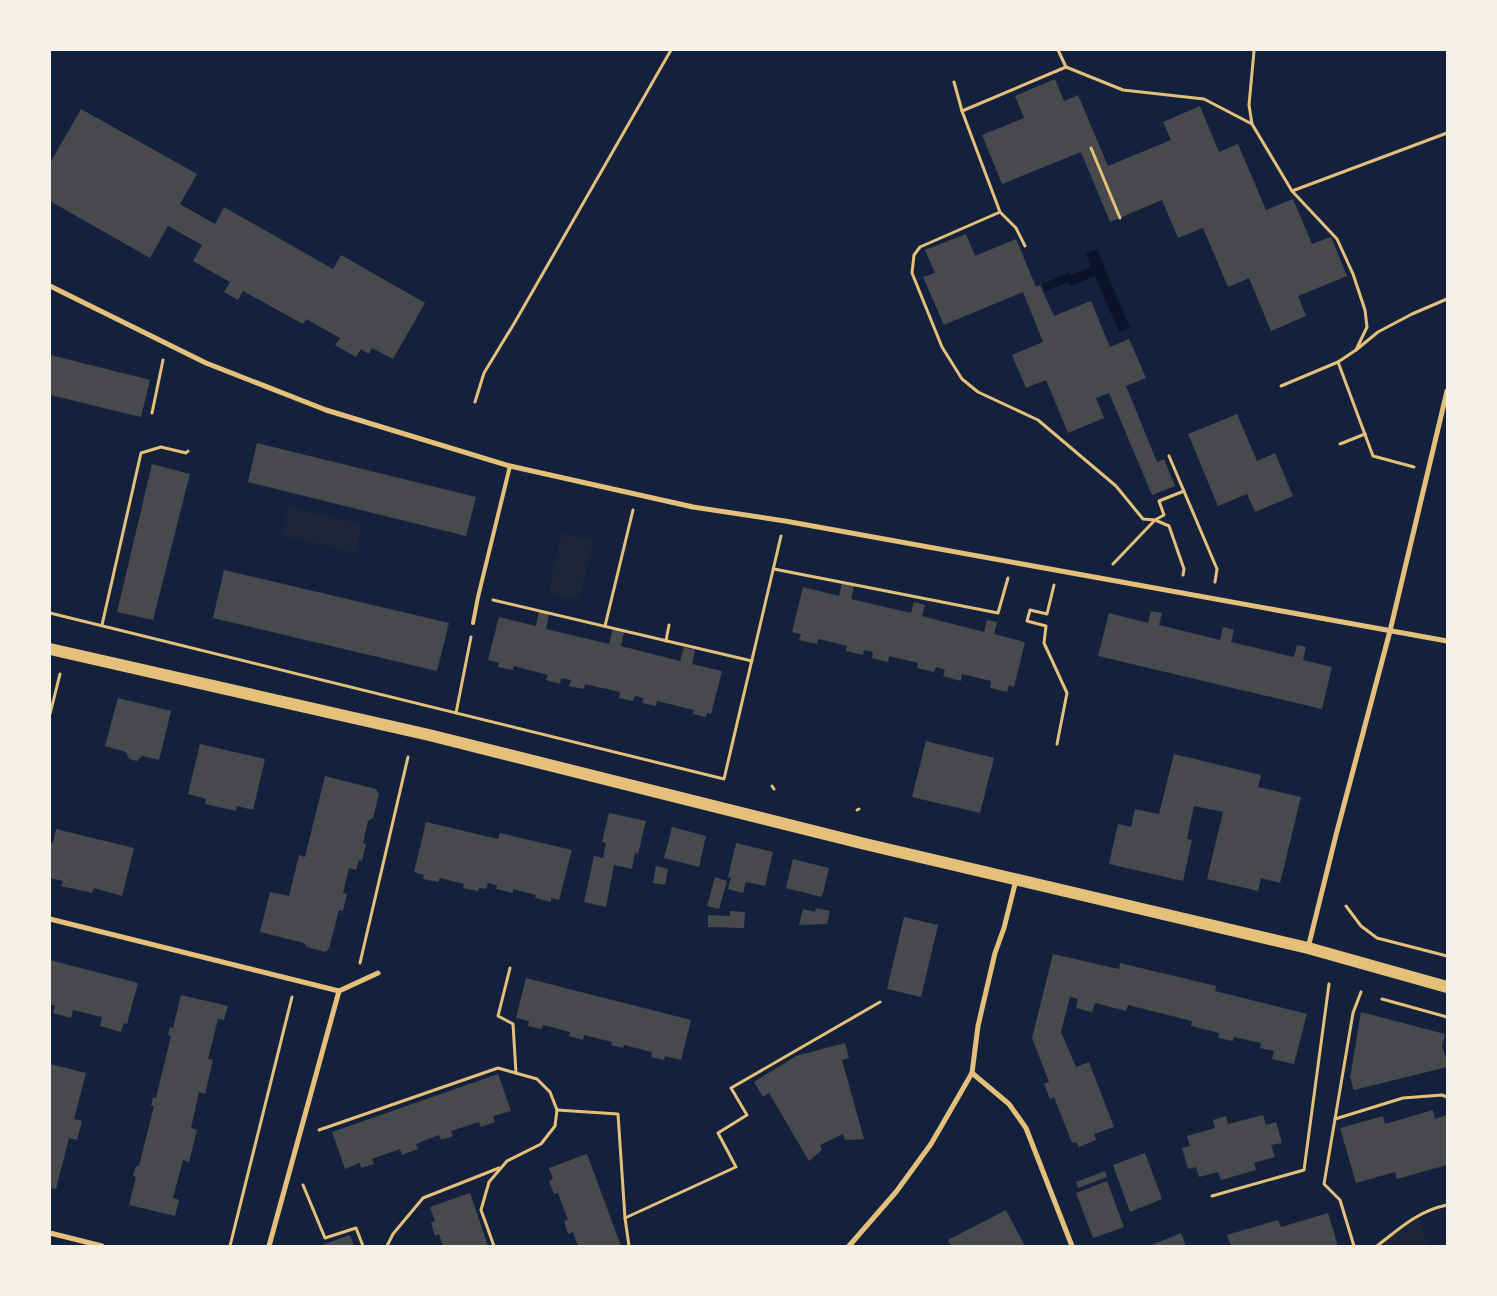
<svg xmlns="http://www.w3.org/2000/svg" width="1497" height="1296" font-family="'Playfair Display',serif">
	<rect width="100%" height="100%" fill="#14213d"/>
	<!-- green -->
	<g fill="#1d2539">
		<path d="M 289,507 L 362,524 L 356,553 L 282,535 Z"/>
		<path d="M 562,533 L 593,540 L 579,600 L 548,593 Z"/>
		<path d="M 1418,1214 L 1428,1246 L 1377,1246 Z"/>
	</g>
	<!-- water -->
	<path fill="#0b132b" d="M 1097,249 L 1130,328 L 1119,332 L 1095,276 L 1070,286 L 1068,282 L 1045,292 L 1042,284 L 1070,272 L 1071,275 L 1091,267 L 1086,254 Z"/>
	<!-- building -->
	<g fill="#48494c">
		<path d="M 1055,79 L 1064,101 L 1078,95 L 1108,166 L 1171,140 L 1163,122 L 1200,106 L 1219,152 L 1238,144 L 1266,210 L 1293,199 L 1312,244 L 1331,237 L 1347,276 L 1298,296 L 1306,316 L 1271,331 L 1249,278 L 1228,287 L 1203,228 L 1178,238 L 1162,200 L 1110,222 L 1081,152 L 1002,184 L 982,135 L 1024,118 L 1015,96 Z"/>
		<path d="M 81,109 L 197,174 L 180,204 L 215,224 L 224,207 L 333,269 L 341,255 L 425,303 L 393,359 L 372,348 L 369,354 L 361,349 L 356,357 L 335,345 L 340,338 L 306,319 L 303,324 L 243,291 L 238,300 L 224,292 L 230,282 L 193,261 L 202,245 L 168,226 L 150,258 L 50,201 L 50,163 Z"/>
		<path d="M 966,234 L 975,256 L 1016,239 L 1036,287 L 1040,285 L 1054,316 L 1091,301 L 1110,347 L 1129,339 L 1146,378 L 1126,386 L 1157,462 L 1164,459 L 1175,486 L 1152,495 L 1109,393 L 1096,398 L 1104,418 L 1068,433 L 1046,380 L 1026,388 L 1012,355 L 1043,342 L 1023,292 L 944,325 L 923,277 L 935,273 L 925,250 Z"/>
		<path d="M 50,355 L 150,380 L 141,417 L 50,395 Z"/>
		<path d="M 1237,414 L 1257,461 L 1275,453 L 1293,496 L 1255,512 L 1247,494 L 1218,506 L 1188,434 Z"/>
		<path d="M 257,443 L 476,497 L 466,536 L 248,482 Z"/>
		<path d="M 152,464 L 190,474 L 153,620 L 117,612 Z"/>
		<path d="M 224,570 L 449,623 L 437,671 L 213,618 Z"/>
		<path d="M 842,583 L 854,586 L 851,599 L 911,613 L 914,602 L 925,605 L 922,616 L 984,632 L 987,620 L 997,622 L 994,634 L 1025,642 L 1014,687 L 1009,685 L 1007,692 L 990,688 L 991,681 L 962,674 L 961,681 L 943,676 L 945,670 L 936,667 L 934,672 L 917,668 L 918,663 L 889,656 L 888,662 L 872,658 L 873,652 L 864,650 L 863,655 L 846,651 L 847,646 L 818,639 L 817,644 L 799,640 L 801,634 L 792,632 L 803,587 L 839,596 Z"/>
		<path d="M 1151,611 L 1162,613 L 1159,625 L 1220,640 L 1223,627 L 1234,630 L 1231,642 L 1294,657 L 1297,645 L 1306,647 L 1303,660 L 1332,667 L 1322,709 L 1098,656 L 1109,613 L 1148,623 Z"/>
		<path d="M 539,612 L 549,614 L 546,629 L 609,644 L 613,629 L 624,632 L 621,646 L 680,661 L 684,647 L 695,650 L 692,664 L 722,671 L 711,714 L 707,713 L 706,717 L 693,714 L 694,710 L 657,701 L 656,706 L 642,703 L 644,698 L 635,696 L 633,701 L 619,698 L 620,692 L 585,684 L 584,689 L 569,686 L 571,680 L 561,678 L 560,684 L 546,680 L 548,675 L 514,666 L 513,670 L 498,667 L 499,663 L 488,660 L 499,617 L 536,626 Z"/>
		<path d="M 118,698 L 171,711 L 159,760 L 142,756 L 137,761 L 129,759 L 126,752 L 105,746 Z"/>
		<path d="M 926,741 L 994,758 L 980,813 L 912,797 Z"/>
		<path d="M 200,744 L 265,759 L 253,810 L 237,806 L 236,811 L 205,804 L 206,799 L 188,794 Z"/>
		<path d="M 1174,754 L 1261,775 L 1258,787 L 1301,797 L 1280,883 L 1261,878 L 1258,891 L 1207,879 L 1223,812 L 1194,806 L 1187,839 L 1192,840 L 1183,881 L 1109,864 L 1118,824 L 1131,827 L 1135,809 L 1159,814 Z"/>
		<path d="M 325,776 L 376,789 L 379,794 L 373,818 L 368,821 L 363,843 L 366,844 L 362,861 L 359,860 L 356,870 L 349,868 L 343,893 L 347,894 L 343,911 L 339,910 L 329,949 L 325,952 L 307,947 L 304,943 L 260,932 L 270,892 L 289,896 L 299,855 L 305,857 Z"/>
		<path d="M 609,813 L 646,821 L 638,854 L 635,853 L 632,869 L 614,865 L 606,907 L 584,902 L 594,856 L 603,858 L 606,843 L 602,842 Z"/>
		<path d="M 426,822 L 498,839 L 500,833 L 572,850 L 559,900 L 551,898 L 551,902 L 535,898 L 536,895 L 513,889 L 513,893 L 496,889 L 497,885 L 488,883 L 486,889 L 479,888 L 478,891 L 463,888 L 464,884 L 440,878 L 438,882 L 423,879 L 424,875 L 414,872 Z"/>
		<path d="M 672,827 L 706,836 L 699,867 L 664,858 Z"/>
		<path d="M 56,829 L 134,848 L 122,896 L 94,888 L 92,893 L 61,886 L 63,881 L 50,878 L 50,842 L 53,843 Z"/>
		<path d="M 736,843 L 773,852 L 765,886 L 746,882 L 743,893 L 728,889 L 731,878 L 728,877 Z"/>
		<path d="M 793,859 L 829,868 L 822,897 L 786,888 Z"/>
		<path d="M 656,866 L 668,869 L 665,885 L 653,883 Z"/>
		<path d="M 715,877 L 727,881 L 719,909 L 707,906 Z"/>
		<path d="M 816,908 L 830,911 L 827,924 L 799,925 L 803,909 L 815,912 Z"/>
		<path d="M 730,911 L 745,912 L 744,928 L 708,927 L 708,915 L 730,916 Z"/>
		<path d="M 904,917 L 938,925 L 921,997 L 887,989 Z"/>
		<path d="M 1053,954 L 1119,969 L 1120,963 L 1216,986 L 1215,991 L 1307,1014 L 1294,1064 L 1272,1059 L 1274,1051 L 1260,1048 L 1261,1043 L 1234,1037 L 1233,1041 L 1218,1038 L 1219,1033 L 1191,1026 L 1192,1021 L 1128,1005 L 1126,1011 L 1095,1003 L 1092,1012 L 1076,1008 L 1078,999 L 1070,997 L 1061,1032 L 1076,1067 L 1089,1062 L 1114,1127 L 1094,1134 L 1096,1140 L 1079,1147 L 1076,1142 L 1072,1143 L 1054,1097 L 1050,1099 L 1044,1084 L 1049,1082 L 1032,1038 Z"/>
		<path d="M 50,960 L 138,983 L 127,1024 L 124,1023 L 121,1032 L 100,1026 L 102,1017 L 73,1010 L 71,1018 L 53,1013 L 55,1006 L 50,1004 Z"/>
		<path d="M 526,978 L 691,1020 L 681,1060 L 665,1056 L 664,1060 L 651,1057 L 652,1052 L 624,1045 L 623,1048 L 611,1045 L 612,1042 L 584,1035 L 583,1040 L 569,1036 L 570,1032 L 543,1025 L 541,1029 L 528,1026 L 529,1021 L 516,1018 Z"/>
		<path d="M 181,995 L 228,1006 L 224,1020 L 218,1019 L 208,1059 L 213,1060 L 205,1094 L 199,1092 L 191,1128 L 197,1130 L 189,1162 L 183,1160 L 173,1198 L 179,1200 L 175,1216 L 129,1205 L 136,1177 L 133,1176 L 136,1166 L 139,1166 L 154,1106 L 151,1106 L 153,1097 L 156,1098 L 171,1036 L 168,1035 L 170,1027 L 173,1028 Z"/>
		<path d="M 1361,1012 L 1445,1034 L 1442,1047 L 1447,1060 L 1447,1067 L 1354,1090 L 1350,1078 Z"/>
		<path d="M 845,1043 L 849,1058 L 842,1060 L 864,1139 L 845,1140 L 843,1134 L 820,1145 L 822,1150 L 809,1161 L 769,1093 L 763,1097 L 754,1082 L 796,1056 Z"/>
		<path d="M 50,1064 L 86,1073 L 74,1119 L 82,1121 L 77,1140 L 69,1138 L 56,1189 L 50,1188 Z"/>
		<path d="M 498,1074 L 511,1111 L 493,1116 L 495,1122 L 481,1127 L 479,1122 L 451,1131 L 453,1136 L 441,1140 L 439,1135 L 416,1144 L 418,1149 L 402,1155 L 400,1149 L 372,1159 L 374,1164 L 361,1168 L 360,1163 L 345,1169 L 332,1132 Z"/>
		<path d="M 1433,1110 L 1435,1119 L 1447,1115 L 1447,1165 L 1397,1179 L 1395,1172 L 1356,1183 L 1340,1128 L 1383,1116 L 1385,1124 Z"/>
		<path d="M 1263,1115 L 1266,1125 L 1276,1122 L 1282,1143 L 1271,1145 L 1275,1157 L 1254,1163 L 1256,1170 L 1221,1180 L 1218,1172 L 1199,1177 L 1196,1167 L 1188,1169 L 1182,1148 L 1190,1146 L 1187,1136 L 1215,1128 L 1213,1120 L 1226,1116 L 1228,1124 Z"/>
		<path d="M 1145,1153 L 1162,1199 L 1130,1212 L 1113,1165 Z"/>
		<path d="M 587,1154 L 621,1246 L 578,1246 L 573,1232 L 568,1234 L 564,1221 L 568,1220 L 558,1193 L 554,1194 L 549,1181 L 553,1179 L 549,1168 Z"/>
		<path d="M 1105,1171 L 1107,1177 L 1078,1188 L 1076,1182 Z"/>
		<path d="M 1107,1181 L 1124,1227 L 1093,1238 L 1076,1193 Z"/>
		<path d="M 470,1193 L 488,1246 L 443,1246 L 439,1234 L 435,1236 L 431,1223 L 435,1221 L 430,1207 Z"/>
		<path d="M 1006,1210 L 1025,1246 L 951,1246 L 948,1240 Z"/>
		<path d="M 1328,1213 L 1338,1246 L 1231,1246 L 1227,1235 L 1278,1220 L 1281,1227 Z"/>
		<path d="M 1181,1233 L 1186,1246 L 1149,1246 Z"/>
		<path d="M 350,1235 L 354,1246 L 319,1246 Z"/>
	</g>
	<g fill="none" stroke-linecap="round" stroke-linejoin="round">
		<!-- path -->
		<g stroke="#e5c07b" stroke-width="3">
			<path d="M 1058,50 L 1066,67"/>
			<path d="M 1254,51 L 1249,105 L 1252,124 L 1292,191 L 1337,239 L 1353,274 L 1365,310 L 1367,327 L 1356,350"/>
			<path d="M 954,82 L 962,111 L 1000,212 L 1016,228 L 1025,246"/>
			<path d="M 962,111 L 1066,67 L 1123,90 L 1204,99 L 1252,124"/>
			<path d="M 1091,148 L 1120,218"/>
			<path d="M 1292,191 L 1447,133"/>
			<path d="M 1000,212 L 920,247 L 914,255 L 912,273 L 942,347 L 962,379 L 978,392 L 1038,420 L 1116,486 L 1143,519 L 1155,520 L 1169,526 L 1184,569 L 1183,575"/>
			<path d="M 1338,362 L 1356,350 L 1378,332 L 1412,314 L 1447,299"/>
			<path d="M 1281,386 L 1338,362 L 1373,456 L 1414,467"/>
			<path d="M 475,402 L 484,373 L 515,322 L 671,50"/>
			<path d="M 152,413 L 163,360"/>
			<path d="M 1340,444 L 1365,434"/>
			<path d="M 1169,456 L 1217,569 L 1215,582"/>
			<path d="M 1113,564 L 1155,520 L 1164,515 L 1159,501 L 1184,491"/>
			<path d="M 774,569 L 998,613 L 1008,578"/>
			<path d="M 1054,585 L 1047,614 L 1030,610 L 1027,621 L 1046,626 L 1044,643 L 1067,693 L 1057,744"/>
			<path d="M 493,600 L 752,661"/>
			<path d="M 50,613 L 724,779 L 781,536"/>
			<path d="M 102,625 L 141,453 L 161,447 L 186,453 L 188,451"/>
			<path d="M 605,626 L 633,510"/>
			<path d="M 666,641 L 669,625"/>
			<path d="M 456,713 L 471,637"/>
			<path d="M 50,714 L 60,674"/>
			<path d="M 772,786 L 774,789"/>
			<path d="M 857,810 L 859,809"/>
			<path d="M 1346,906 L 1361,926 L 1377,938 L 1447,956"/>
			<path d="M 360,963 L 408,757"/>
			<path d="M 510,968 L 498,1016 L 513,1024 L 516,1073"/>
			<path d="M 1382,999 L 1447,1017"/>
			<path d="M 557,1110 L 618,1114 L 625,1218 L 629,1246"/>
			<path d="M 1335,1119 L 1403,1098 L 1442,1095 L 1447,1097"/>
			<path d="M 319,1130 L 498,1068 L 537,1079 L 550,1092 L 557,1110 L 555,1126 L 541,1144 L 507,1161 L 489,1182 L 481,1210 L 494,1246"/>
			<path d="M 303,1185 L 325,1238 L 356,1228 L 363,1246"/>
			<path d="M 1212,1196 L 1304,1170 L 1329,984"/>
			<path d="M 625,1218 L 736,1167 L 718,1133 L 747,1115 L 731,1088 L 880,1002"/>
			<path d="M 230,1246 L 292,997"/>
			<path d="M 387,1246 L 393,1234 L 423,1198 L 499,1168"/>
			<path d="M 1354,1246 L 1340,1200 L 1324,1184 L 1353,1013 L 1361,992"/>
			<path d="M 1377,1246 C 1400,1228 1418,1211 1447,1205"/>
		</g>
		<!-- service -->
		<path stroke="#e5c07b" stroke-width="4" d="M 473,623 L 478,597 L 510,466"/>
		<!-- minor -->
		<g stroke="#e5c07b" stroke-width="5">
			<path d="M 50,286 L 206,363 L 326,410 L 510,466 L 693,507 L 785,521 L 1447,641"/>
			<path d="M 50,919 L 339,991"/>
			<path d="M 1308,948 L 1336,835 L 1390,631 L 1447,391"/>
			<path d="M 972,1073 L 1009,1104 L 1026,1128 L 1072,1246"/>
			<path d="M 50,1233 L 102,1246"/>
			<path d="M 269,1246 L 339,991 L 378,973"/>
			<path d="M 849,1246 L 896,1192 L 931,1144 L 972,1073 L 978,1026 L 995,953 L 1004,928 L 1016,880"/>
		</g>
		<!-- primary -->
		<path stroke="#e5c07b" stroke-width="12" d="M 50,649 L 429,735 L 865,844 L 1308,948 L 1447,987"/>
	</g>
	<!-- border -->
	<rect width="1497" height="1296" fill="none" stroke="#f6f1e7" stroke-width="102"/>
</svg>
